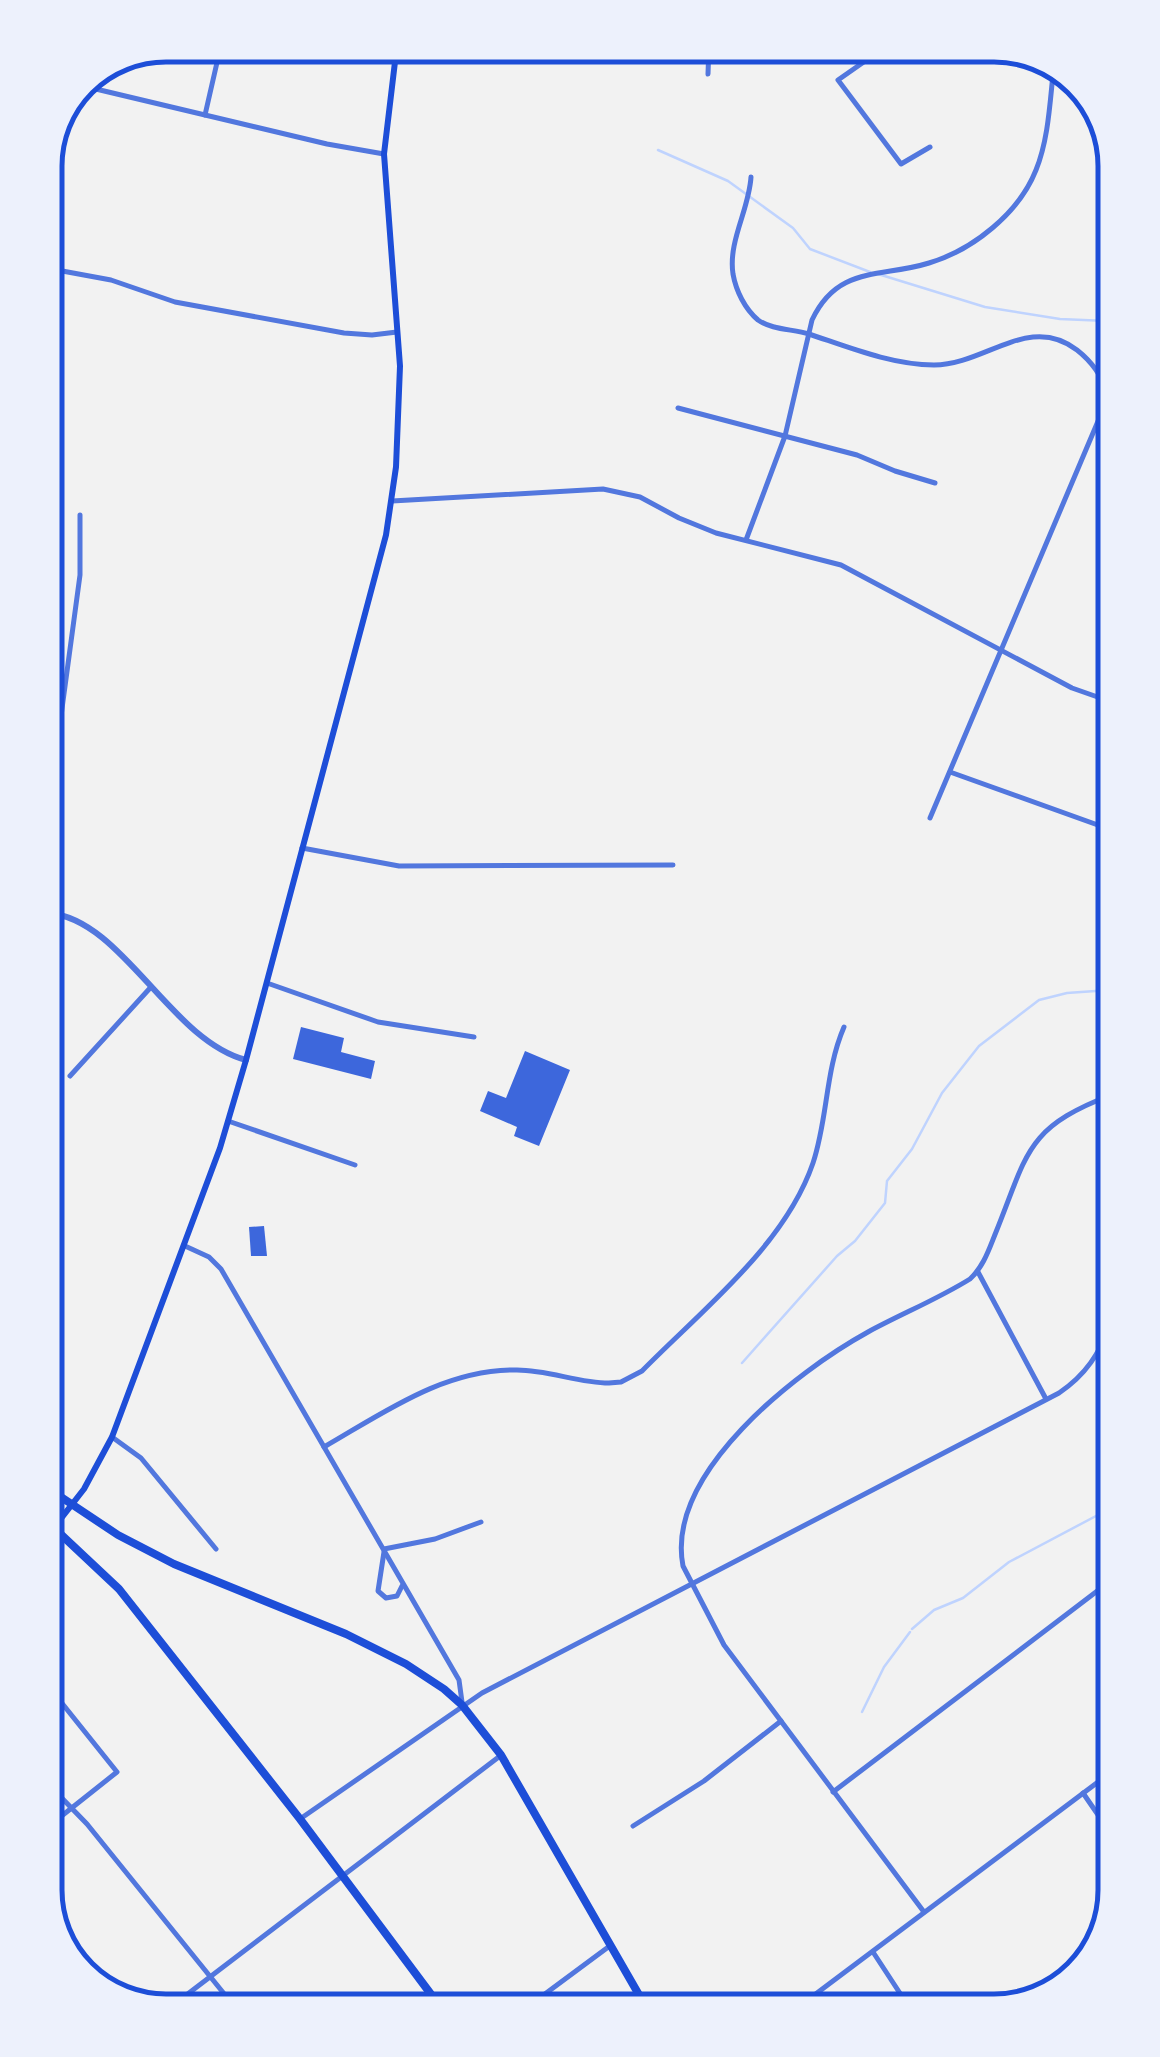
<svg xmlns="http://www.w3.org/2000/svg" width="1160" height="2057" font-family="'Asap Condensed',sans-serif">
	<rect width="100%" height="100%" fill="#f2f2f2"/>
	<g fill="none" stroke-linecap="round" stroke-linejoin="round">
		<!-- stream -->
		<g stroke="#bfd3fe" stroke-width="2.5">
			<path d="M 658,150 L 728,181 L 793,228 L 810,249 L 870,272"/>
			<path d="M 878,274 L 985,307 L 1060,319 L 1107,321"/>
			<path d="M 742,1363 L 837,1256 L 855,1241 L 885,1203 L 887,1181 L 912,1149 L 942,1093 L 979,1046 L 1039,1000 L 1067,993 L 1110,990"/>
			<path d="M 912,1629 L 934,1610 L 963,1598 L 1009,1562 L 1113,1507"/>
			<path d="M 862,1712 L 884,1667 L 910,1632"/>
		</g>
	</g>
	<!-- building -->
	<g fill="#3d67dc">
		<path d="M 301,1027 L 344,1038 L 341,1052 L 375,1061 L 371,1079 L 293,1059 Z"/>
		<path d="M 525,1051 L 570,1070 L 539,1146 L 514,1136 L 517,1127 L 480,1111 L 488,1091 L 506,1098 Z"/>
		<path d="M 264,1226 L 267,1256 L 251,1256 L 249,1227 Z"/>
	</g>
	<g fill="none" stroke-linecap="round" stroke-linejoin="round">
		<!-- minor -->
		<g stroke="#5277de" stroke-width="5">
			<path d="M 904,45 L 868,59 L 838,80 L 901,164 L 930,147"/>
			<path d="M 977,45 L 1034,57"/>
			<path d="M 708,74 L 709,45"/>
			<path d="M 79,85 L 327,144 L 384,154"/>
			<path d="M 205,115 L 221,45"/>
			<path d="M 751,177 C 749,210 728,241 733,274 C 736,291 745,309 758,320 C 772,330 793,329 809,334 C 848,347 892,365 934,365 C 985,365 1029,313 1077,350 C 1091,361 1102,376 1107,393"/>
			<path d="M 46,268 L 111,280 L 175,302 L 344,333 L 372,335 L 397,332"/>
			<path d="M 678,408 L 857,455 L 895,471 L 935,483"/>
			<path d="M 392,501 L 603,489 L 640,497 L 679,518 L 716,533 L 841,565 L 1072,688 L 1109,701"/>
			<path d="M 746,540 L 785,436 L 812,320 C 838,265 881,278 929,263 C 973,250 1019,213 1036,170 C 1049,138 1050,99 1054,65"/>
			<path d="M 950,772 L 1109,829"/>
			<path d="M 49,805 L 80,575 L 80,515"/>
			<path d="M 930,818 L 1107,400"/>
			<path d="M 302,848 L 399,866 L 673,865"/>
			<path d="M 267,983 L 378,1022 L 474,1037"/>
			<path d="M 70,1076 L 151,987"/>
			<path d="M 228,1121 L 355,1165"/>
			<path d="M 185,1246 L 209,1257 L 221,1269 L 459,1680 L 462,1702"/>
			<path d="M 978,1272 L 1046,1399"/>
			<path d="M 112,1437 L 141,1458 L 216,1549"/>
			<path d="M 324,1447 C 385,1412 444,1369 517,1370 C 549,1370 578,1383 609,1383 L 621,1382 L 642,1371 C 703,1309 785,1245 813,1163 C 828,1118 825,1071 844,1027"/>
			<path d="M 384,1549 L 435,1539 L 481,1522"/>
			<path d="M 384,1552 L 378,1591 L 386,1598 L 397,1596 L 402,1586"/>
			<path d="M 53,1692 L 117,1772 L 54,1822"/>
			<path d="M 54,1790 L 87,1824 L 238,2011"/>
			<path d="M 833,1792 L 1113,1579"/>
			<path d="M 1083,1793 L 1114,1838"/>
			<path d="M 300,1819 L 482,1693 L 1059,1393 C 1087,1374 1098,1354 1112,1324"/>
			<path d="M 633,1826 L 704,1781 L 781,1721"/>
			<path d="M 924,1912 L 724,1645 L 683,1566 C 665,1473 797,1371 868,1332 C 901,1314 938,1299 970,1279 C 984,1266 989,1249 996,1232 C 1028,1153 1025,1128 1111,1095"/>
			<path d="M 873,1952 L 907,2004"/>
			<path d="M 801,2005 L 1114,1770"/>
			<path d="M 526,2008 L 611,1945"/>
			<path d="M 164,2012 L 500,1756"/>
		</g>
		<!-- tertiary -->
		<path stroke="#5277de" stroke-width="6" d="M 49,913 C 123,920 170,1040 246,1060"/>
		<!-- secondary -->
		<path stroke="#1d4ed8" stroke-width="6" d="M 52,1530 L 84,1489 L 112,1437 L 220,1148 L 246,1060 L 386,535 L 396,467 L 400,366 L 384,154 L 397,45"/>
		<!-- primary -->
		<g stroke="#1d4ed8" stroke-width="8">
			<path d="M 52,1491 L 118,1535 L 174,1564 L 346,1634 L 406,1664 L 444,1689 L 462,1705 L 501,1755 L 646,2007"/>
			<path d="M 52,1526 L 119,1589 L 300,1819 L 442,2009"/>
		</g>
	</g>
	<!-- crop -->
	<path d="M0 0H1160V2057H0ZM166 62H994A104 104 0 0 1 1098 166V1890A104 104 0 0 1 994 1994H166A104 104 0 0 1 62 1890V166A104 104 0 0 1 166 62Z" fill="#edf1fc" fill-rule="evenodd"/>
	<path fill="none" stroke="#1d4ed8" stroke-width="5" d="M166 62H994A104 104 0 0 1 1098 166V1890A104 104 0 0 1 994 1994H166A104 104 0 0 1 62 1890V166A104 104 0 0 1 166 62Z"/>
</svg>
